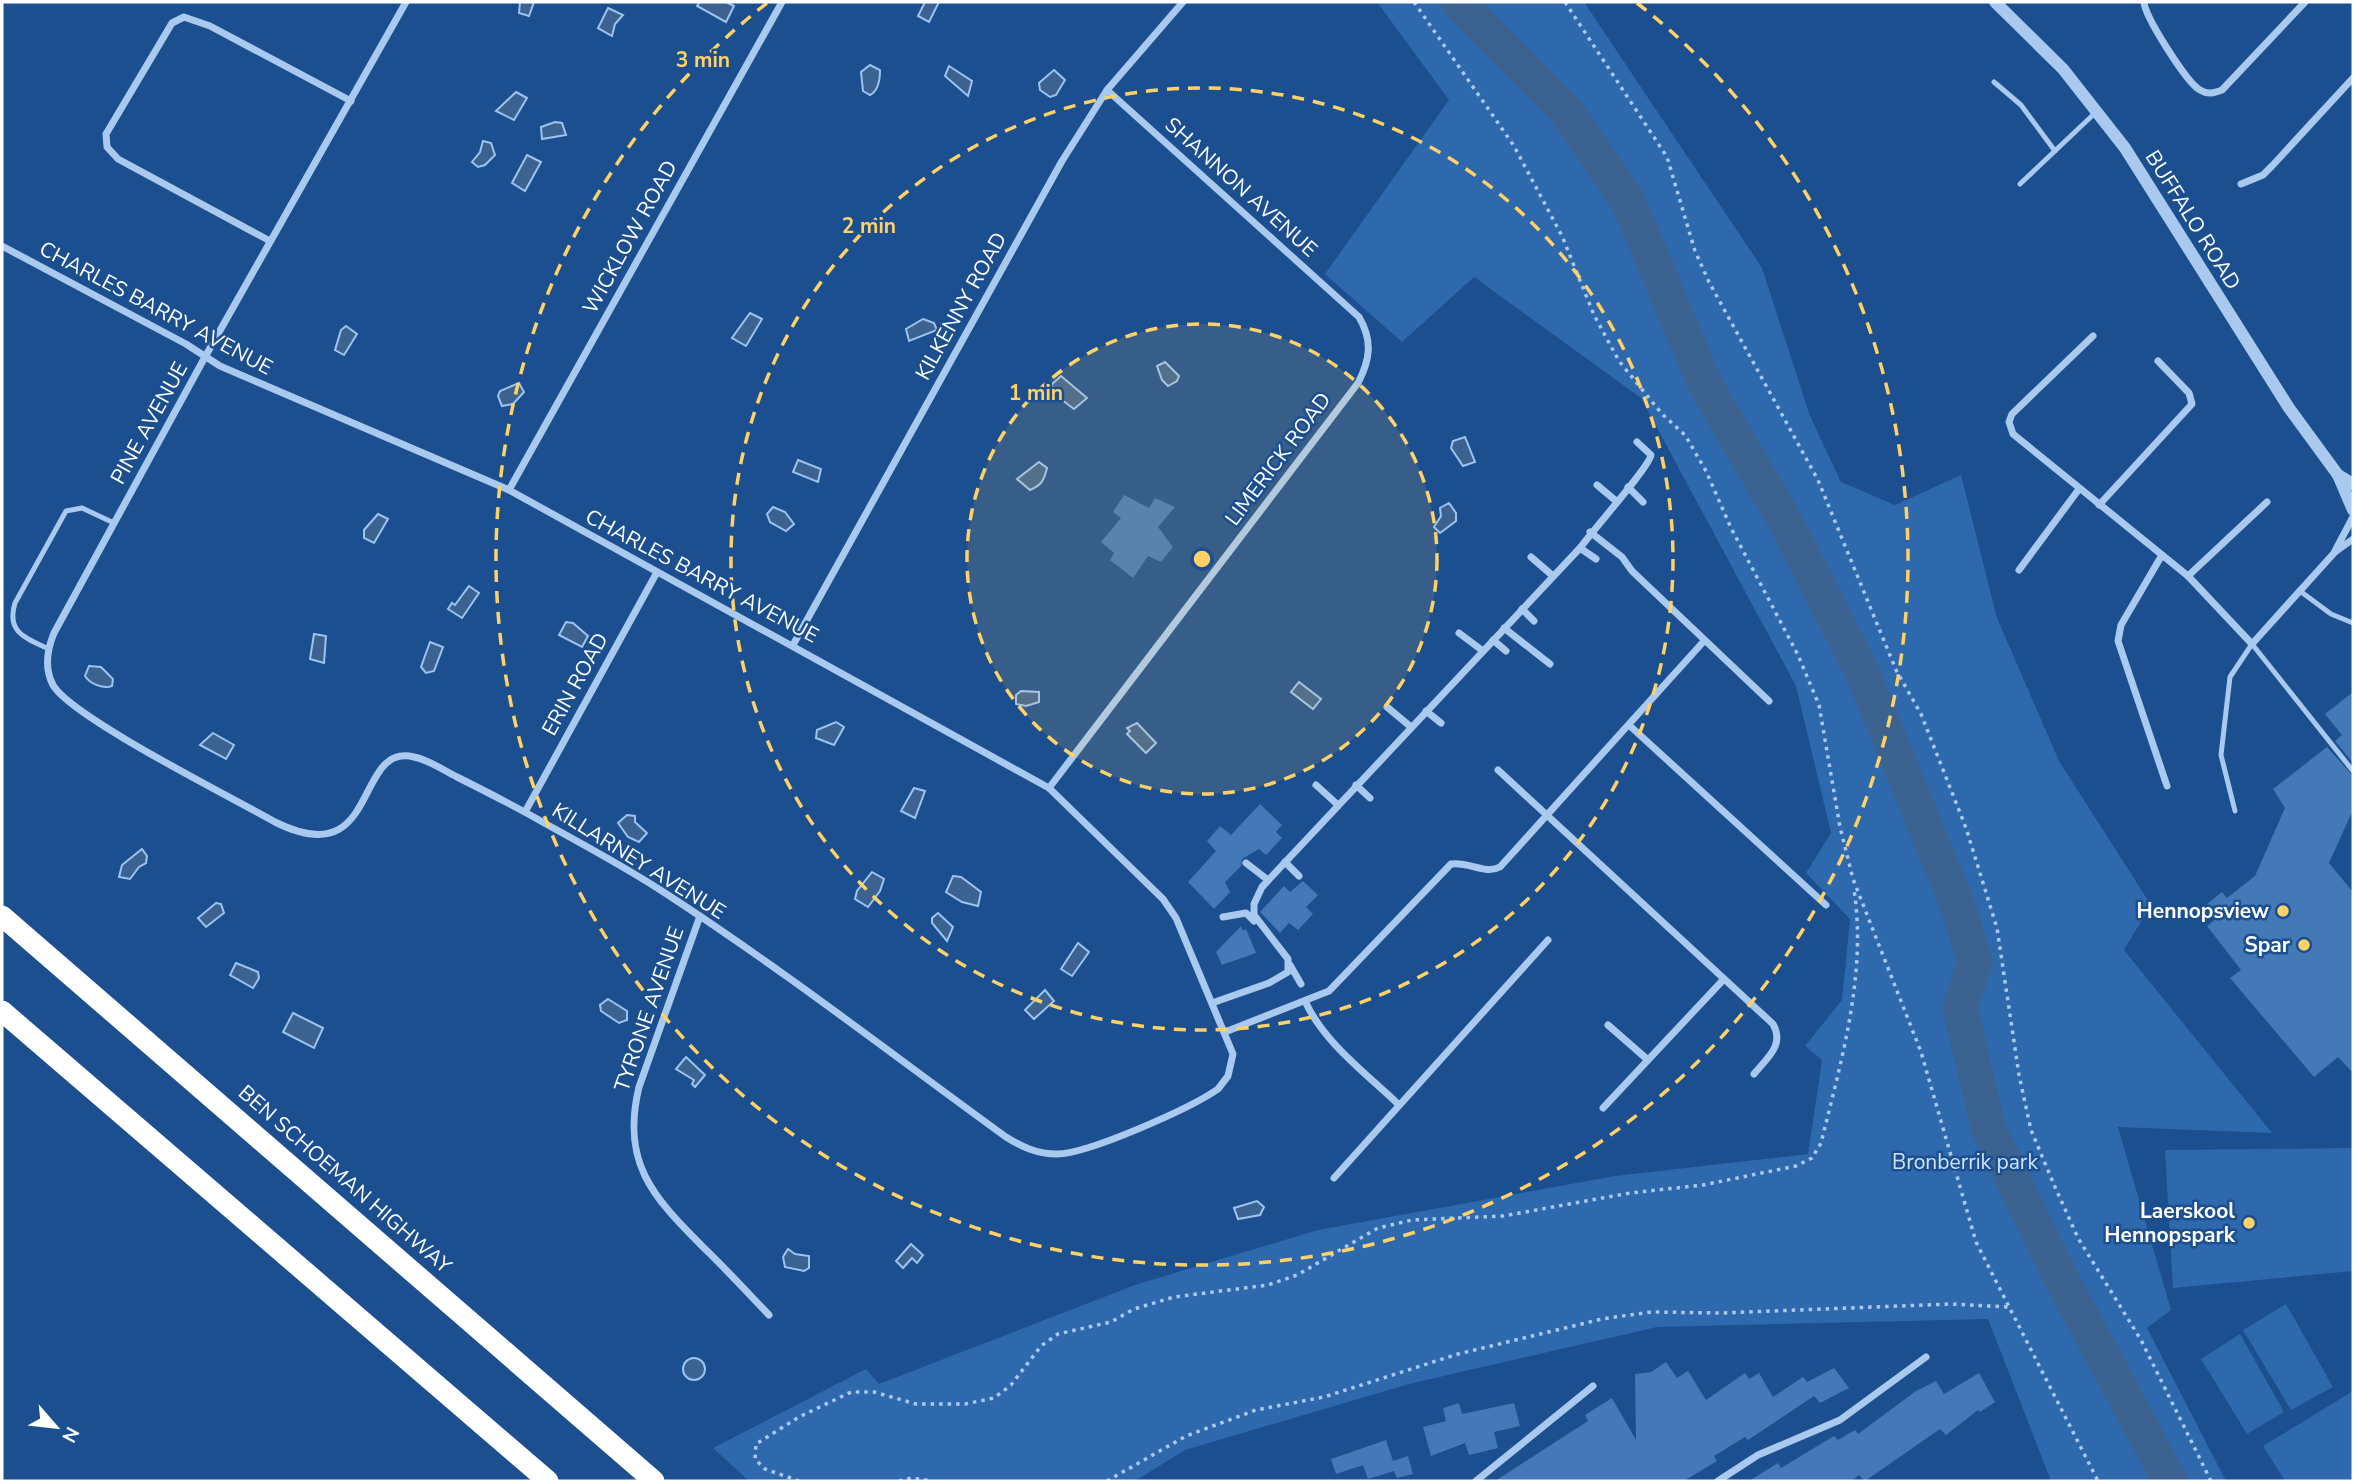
<svg xmlns="http://www.w3.org/2000/svg" width="2355" height="1483" font-family="'Nunito Sans',sans-serif">
	<rect width="100%" height="100%" fill="#1b4f8f"/>
	<!-- green -->
	<g fill="#2e69ad">
		<path d="M 1377,2 L 1584,2 L 1762,268 L 1810,416 L 1841,482 L 1895,505 L 1961,475 L 1997,618 L 2059,761 L 2151,905 L 2124,950 L 2272,1133 L 2118,1127 L 2171,1310 L 2147,1328 L 2226,1481 L 2051,1481 L 1988,1319 L 1657,1327 L 1409,1384 L 1185,1450 L 1135,1481 L 749,1481 L 713,1448 L 866,1369 L 879,1384 L 1135,1285 L 1318,1230 L 1615,1176 L 1808,1154 L 1822,1060 L 1805,1046 L 1842,1000 L 1850,919 L 1806,873 L 1831,833 L 1796,686 L 1641,398 L 1474,277 L 1402,342 L 1325,274 L 1449,100 Z"/>
		<path d="M 2353,1148 L 2353,1271 L 2173,1288 L 2165,1150 Z"/>
		<path d="M 2286,1304 L 2333,1387 L 2291,1410 L 2243,1330 Z"/>
		<path d="M 2240,1334 L 2284,1412 L 2247,1434 L 2201,1359 Z"/>
		<path d="M 2353,1391 L 2353,1481 L 2285,1481 L 2263,1446 Z"/>
	</g>
	<!-- water -->
	<g fill="#3c6290" stroke="#9cc4f0" stroke-width="2">
		<path d="M 520,2 L 534,2 L 529,16 L 519,13 Z"/>
		<path d="M 700,2 L 726,2 L 734,6 L 726,22 L 697,6 Z"/>
		<path d="M 925,2 L 939,2 L 929,22 L 918,16 Z"/>
		<path d="M 608,8 L 623,15 L 615,24 L 612,36 L 598,28 Z"/>
		<path d="M 870,65 L 880,70 C 880,79 878,91 870,95 L 863,91 L 861,72 Z"/>
		<path d="M 949,66 L 972,81 L 968,96 L 945,76 Z"/>
		<path d="M 1054,70 L 1065,80 L 1056,95 L 1050,97 L 1040,90 L 1039,83 Z"/>
		<path d="M 516,92 L 527,98 L 514,120 L 496,111 Z"/>
		<path d="M 555,122 L 562,123 L 566,135 L 542,139 L 541,127 Z"/>
		<path d="M 483,141 L 491,143 L 495,155 L 485,165 L 478,167 L 472,162 L 480,152 Z"/>
		<path d="M 527,155 L 541,162 L 525,191 L 512,183 Z"/>
		<path d="M 750,313 L 762,319 L 746,346 L 732,338 Z"/>
		<path d="M 923,319 L 934,323 L 937,330 L 909,341 L 906,329 Z"/>
		<path d="M 346,326 L 357,334 L 344,355 L 335,350 L 341,330 Z"/>
		<path d="M 1165,362 L 1179,376 L 1177,381 L 1168,386 L 1162,380 L 1157,366 Z"/>
		<path d="M 1061,376 L 1087,398 L 1074,409 L 1054,394 L 1052,384 Z"/>
		<path d="M 519,383 L 524,392 L 513,404 L 502,406 L 498,396 L 500,391 Z"/>
		<path d="M 1465,437 L 1475,462 L 1463,466 L 1451,448 L 1453,441 Z"/>
		<path d="M 798,460 L 821,469 L 818,482 L 793,472 Z"/>
		<path d="M 1039,462 L 1047,468 C 1044,480 1042,485 1030,490 L 1017,479 Z"/>
		<path d="M 1449,503 L 1456,513 L 1456,521 L 1440,533 L 1434,527 L 1441,516 L 1440,508 Z"/>
		<path d="M 773,507 L 785,512 L 794,524 L 786,531 L 770,522 L 767,514 Z"/>
		<path d="M 378,514 L 388,519 L 374,543 L 364,538 L 364,530 Z"/>
		<path d="M 469,586 L 479,593 L 462,618 L 448,609 L 452,603 L 455,605 Z"/>
		<path d="M 566,622 L 573,623 L 588,636 L 582,647 L 559,635 Z"/>
		<path d="M 314,634 L 326,636 L 324,663 L 310,659 Z"/>
		<path d="M 430,642 L 443,647 L 434,671 L 426,673 L 421,667 Z"/>
		<path d="M 89,666 L 101,667 L 113,679 L 112,686 C 103,689 90,684 85,676 Z"/>
		<path d="M 1299,682 L 1321,699 L 1313,709 L 1291,692 Z"/>
		<path d="M 1021,691 L 1039,692 L 1039,702 L 1026,706 L 1016,704 L 1016,695 Z"/>
		<path d="M 836,722 L 844,727 L 834,745 L 816,738 L 817,730 Z"/>
		<path d="M 1137,723 L 1156,743 L 1146,753 L 1127,734 L 1130,731 L 1127,728 Z"/>
		<path d="M 213,733 L 234,745 L 226,759 L 200,745 Z"/>
		<path d="M 914,788 L 925,791 L 915,818 L 901,811 Z"/>
		<path d="M 627,815 L 635,816 L 635,822 L 647,833 L 639,842 L 628,837 L 618,823 Z"/>
		<path d="M 142,849 L 147,856 L 146,863 L 139,867 L 130,879 L 119,877 L 122,865 Z"/>
		<path d="M 872,872 L 884,879 L 880,891 L 868,907 L 855,899 L 857,891 Z"/>
		<path d="M 953,876 L 961,877 L 981,892 L 978,906 L 962,902 L 946,892 Z"/>
		<path d="M 216,903 L 221,904 L 224,913 L 206,927 L 198,918 Z"/>
		<path d="M 938,913 L 953,927 L 947,941 L 932,923 L 932,918 Z"/>
		<path d="M 1078,943 L 1089,952 L 1072,976 L 1061,969 Z"/>
		<path d="M 236,963 L 258,972 L 259,978 L 253,988 L 230,975 Z"/>
		<path d="M 1045,990 L 1054,1001 L 1034,1019 L 1025,1010 Z"/>
		<path d="M 608,999 L 627,1011 L 627,1020 L 619,1023 L 601,1011 L 600,1005 Z"/>
		<path d="M 293,1013 L 323,1028 L 314,1048 L 283,1032 Z"/>
		<path d="M 686,1057 L 705,1075 L 695,1087 L 692,1084 L 694,1080 L 676,1069 Z"/>
		<path d="M 1257,1201 L 1264,1207 L 1260,1215 L 1238,1219 L 1234,1208 Z"/>
		<path d="M 911,1244 L 923,1255 L 917,1263 L 912,1258 L 903,1268 L 896,1261 Z"/>
		<path d="M 788,1249 L 795,1254 L 809,1256 L 809,1268 L 804,1271 L 785,1267 L 783,1257 Z"/>
		<circle cx="694" cy="1369" r="11"/>
	</g>
	<g fill="none" stroke-linecap="round" stroke-linejoin="round">
		<!-- river -->
		<path stroke="#3c6290" stroke-width="35" d="M 1458,2 L 1566,111 L 1628,201 L 1705,384 L 1785,521 L 1863,674 L 1959,909 L 1975,963 L 1960,1008 L 1989,1130 L 2058,1272 L 2170,1481"/>
	</g>
	<!-- building -->
	<g fill="#4478b7">
		<path d="M 1124,495 L 1149,508 L 1155,498 L 1175,507 L 1158,527 L 1173,547 L 1161,562 L 1148,556 L 1133,578 L 1110,560 L 1114,553 L 1101,542 L 1121,518 L 1113,512 Z"/>
		<path d="M 2353,692 L 2353,763 L 2335,741 L 2342,735 L 2325,714 Z"/>
		<path d="M 2327,747 L 2353,776 L 2353,810 L 2329,863 L 2353,892 L 2353,1073 L 2338,1057 L 2314,1077 L 2230,978 L 2241,970 L 2207,926 L 2217,918 L 2207,904 L 2222,892 L 2227,898 L 2255,876 L 2285,808 L 2273,789 Z"/>
		<path d="M 1260,804 L 1282,825 L 1276,832 L 1282,838 L 1266,855 L 1259,849 L 1242,859 L 1241,866 L 1225,882 L 1230,892 L 1214,909 L 1188,882 L 1216,851 L 1207,841 L 1214,833 L 1220,826 L 1231,835 Z"/>
		<path d="M 1303,881 L 1318,895 L 1306,907 L 1313,914 L 1298,930 L 1289,923 L 1280,933 L 1260,912 L 1284,886 L 1290,892 Z"/>
		<path d="M 1241,926 L 1243,931 L 1246,929 L 1256,953 L 1222,965 L 1216,952 Z"/>
		<path d="M 1666,1362 L 1677,1378 L 1688,1371 L 1706,1400 L 1745,1373 L 1749,1379 L 1759,1373 L 1773,1397 L 1803,1377 L 1807,1382 L 1834,1368 L 1849,1388 L 1820,1403 L 1814,1396 L 1748,1440 L 1745,1437 L 1714,1456 L 1717,1461 L 1684,1481 L 1495,1481 L 1588,1421 L 1585,1415 L 1612,1398 L 1636,1440 L 1635,1374 L 1651,1372 Z"/>
		<path d="M 1979,1373 L 1995,1402 L 1980,1412 L 1978,1410 L 1946,1435 L 1940,1429 L 1865,1481 L 1859,1475 L 1851,1481 L 1749,1481 L 1778,1463 L 1781,1468 L 1834,1436 L 1838,1440 L 1855,1430 L 1858,1434 L 1916,1391 L 1936,1381 L 1944,1394 Z"/>
		<path d="M 1459,1403 L 1462,1414 L 1514,1403 L 1520,1426 L 1494,1432 L 1498,1448 L 1469,1455 L 1465,1443 L 1431,1456 L 1423,1427 L 1446,1421 L 1443,1408 Z"/>
		<path d="M 1386,1440 L 1393,1461 L 1408,1456 L 1413,1474 L 1397,1478 L 1394,1471 L 1368,1479 L 1363,1465 L 1336,1474 L 1331,1459 Z"/>
	</g>
	<g fill="none" stroke-linecap="round" stroke-linejoin="round">
		<!-- path -->
		<g stroke="#a9c9ee" stroke-width="3.5" stroke-dasharray="3.5 5" stroke-linecap="butt">
			<path d="M 1414,2 L 1514,146 L 1562,236 L 1594,315 L 1619,361 L 1662,414 L 1685,435 L 1706,471 L 1731,528 L 1798,655 L 1819,705 L 1840,827 L 1853,879 L 1921,1052 L 1976,1242 L 2098,1481"/>
			<path d="M 1565,2 L 1667,157 L 1695,251 L 1709,282 L 1818,480 L 1896,670 L 1921,714 L 1966,828 L 1997,928 L 2019,1075 L 2031,1130 L 2055,1187 L 2078,1238 L 2141,1340 L 2211,1481"/>
			<path d="M 799,1481 L 765,1469 L 755,1459 L 756,1444 L 799,1417 L 851,1392 L 874,1392 L 916,1404 L 965,1404 L 994,1398 L 1011,1385 L 1041,1346 L 1058,1334 L 1111,1322 L 1134,1309 L 1174,1297 L 1268,1285 L 1297,1275 L 1378,1228 L 1412,1220 L 1503,1216 L 1630,1193 L 1703,1185 L 1796,1166 L 1812,1158 L 1821,1143 C 1841,1062 1867,974 1854,890"/>
			<path d="M 899,1481 L 911,1478 L 933,1481"/>
			<path d="M 1107,1481 L 1186,1436 L 1256,1410 L 1324,1397 L 1458,1354 L 1602,1319 L 1651,1312 L 1721,1313 L 1950,1304 L 2009,1307"/>
		</g>
		<!-- service -->
		<g stroke="#a9c9ee" stroke-width="5">
			<path d="M 1994,82 L 2021,105 L 2055,151"/>
			<path d="M 2020,184 L 2095,113"/>
			<path d="M 2300,591 L 2331,614 L 2353,623"/>
			<path d="M 49,649 C 25,638 6,632 15,603 L 66,511 L 82,508 L 114,523"/>
			<path d="M 2235,811 L 2221,755 L 2230,677 L 2252,644 L 2353,771"/>
		</g>
		<!-- minor -->
		<g stroke="#a9c9ee" stroke-width="7">
			<path d="M 2144,2 C 2145,17 2187,83 2200,90 C 2208,95 2214,93 2222,90 L 2305,2"/>
			<path d="M 2241,184 L 2263,175 L 2272,166 L 2353,78"/>
			<path d="M 270,241 L 118,159 L 107,147 L 106,134 L 172,23 L 184,17 L 210,26 L 351,101"/>
			<path d="M 2,246 L 186,344 L 220,366 L 509,490 L 1049,788 L 1163,899 L 1176,918 L 1233,1054 L 1228,1076 L 1218,1089 C 1191,1108 1088,1154 1057,1154 C 1037,1154 1022,1147 1006,1137 C 893,1055 782,969 665,893 C 627,868 586,846 546,824 C 517,807 487,792 457,777 C 443,770 429,760 414,757 C 353,742 381,875 275,822 C 233,798 71,717 53,685 C 44,668 47,650 54,633 L 205,357 L 406,2"/>
			<path d="M 2093,336 L 2012,414 L 2009,422 L 2013,434 L 2188,576 L 2252,644 L 2335,552 L 2353,539"/>
			<path d="M 1597,485 L 1615,500"/>
			<path d="M 1628,487 L 1643,502"/>
			<path d="M 509,490 L 782,2"/>
			<path d="M 2099,505 L 2192,404 L 2189,393 L 2158,361"/>
			<path d="M 1590,532 L 1622,557 L 1632,571 L 1769,701"/>
			<path d="M 1580,548 L 1596,559"/>
			<path d="M 2335,551 L 2353,517"/>
			<path d="M 2162,555 L 2121,625 L 2118,641 L 2167,786"/>
			<path d="M 1531,557 L 1553,576"/>
			<path d="M 2019,570 L 2079,489"/>
			<path d="M 2188,576 L 2267,502"/>
			<path d="M 1522,609 L 1534,621"/>
			<path d="M 1504,628 L 1550,664"/>
			<path d="M 1459,633 L 1483,651"/>
			<path d="M 1493,640 L 1506,651"/>
			<path d="M 793,645 L 1062,161 L 1107,90 L 1183,2"/>
			<path d="M 1387,707 L 1411,727"/>
			<path d="M 1426,711 L 1441,723"/>
			<path d="M 1630,726 L 1826,905"/>
			<path d="M 1498,770 L 1773,1024 C 1785,1045 1767,1058 1754,1074"/>
			<path d="M 1316,785 L 1338,805"/>
			<path d="M 1356,785 L 1370,798"/>
			<path d="M 1049,788 L 1358,383 C 1370,360 1373,341 1359,317 L 1107,90"/>
			<path d="M 525,812 L 656,574"/>
			<path d="M 1285,862 L 1299,876"/>
			<path d="M 1246,863 L 1268,880"/>
			<path d="M 700,916 L 639,1087 C 621,1162 652,1196 702,1246 C 725,1268 747,1292 769,1315"/>
			<path d="M 1223,917 L 1246,913 L 1254,921"/>
			<path d="M 1290,965 L 1301,984"/>
			<path d="M 1305,1001 C 1324,1043 1367,1074 1399,1105"/>
			<path d="M 1212,1003 L 1269,983 L 1288,972 L 1288,959 L 1254,915 L 1254,904 L 1262,887 L 1580,548 C 1592,531 1650,466 1651,455 L 1637,442"/>
			<path d="M 1608,1025 L 1648,1060"/>
			<path d="M 1225,1032 L 1329,991 L 1451,864 C 1468,861 1485,875 1500,867 L 1704,641"/>
			<path d="M 1603,1108 L 1724,979"/>
			<path d="M 1334,1178 L 1548,940"/>
			<path d="M 1476,1481 L 1593,1386"/>
			<path d="M 1718,1481 L 1758,1455 L 1840,1420 L 1926,1357"/>
		</g>
		<!-- tertiary -->
		<g stroke="#a9c9ee" stroke-width="12">
			<path d="M 1995,2 L 2063,69 L 2125,148 L 2289,408 L 2338,475 L 2353,510"/>
			<path d="M 2338,475 L 2353,484"/>
		</g>
		<!-- motorway -->
		<g stroke="#fff" stroke-width="21">
			<path d="M 2,916 L 654,1481"/>
			<path d="M 2,1011 L 548,1481"/>
		</g>
	</g>
	<!-- distance rings -->
	<circle cx="1202" cy="559" r="235" fill="#ffd166" fill-opacity=".12"/>
	<g fill="none" stroke="#ffd166" stroke-width="3.5" stroke-dasharray="12 9">
		<circle cx="1202" cy="559" r="235"/>
		<circle cx="1202" cy="559" r="471"/>
		<path d="M1637 3A706 706 0 1 1 767 3"/>
	</g>
	<!-- markers -->
	<g fill="#ffd166" stroke="#1b4f8f" stroke-width="2.5">
		<circle cx="2283" cy="911" r="7"/>
		<circle cx="2304" cy="945" r="7"/>
		<circle cx="2249" cy="1223" r="7"/>
	</g>
	<g text-anchor="middle" stroke-width="5" stroke-linejoin="round" paint-order="stroke">
		<!-- street labels -->
		<g font-size="21" fill="#fff" stroke="#1b4f8f">
			<text transform="translate(1241 187) rotate(42)" y="7">SHANNON AVENUE</text>
			<text transform="translate(2193 220) rotate(58)" y="7">BUFFALO ROAD</text>
			<text transform="translate(630 237) rotate(-61)" y="7">WICKLOW ROAD</text>
			<text transform="translate(961 306) rotate(-61)" y="7">KILKENNY ROAD</text>
			<text transform="translate(156 308) rotate(28)" y="7">CHARLES BARRY AVENUE</text>
			<text transform="translate(149 423) rotate(-61)" y="7">PINE AVENUE</text>
			<text transform="translate(1278 459) rotate(-53)" y="7">LIMERICK ROAD</text>
			<text transform="translate(702 576) rotate(28)" y="7">CHARLES BARRY AVENUE</text>
			<text transform="translate(575 684) rotate(-61)" y="7">ERIN ROAD</text>
			<text transform="translate(639 861) rotate(32)" y="7">KILLARNEY AVENUE</text>
			<text transform="translate(649 1009) rotate(-71)" y="7">TYRONE AVENUE</text>
			<text transform="translate(345 1179) rotate(41)" y="7">BEN SCHOEMAN HIGHWAY</text>
		</g>
		<!-- poi labels -->
		<g font-size="21" font-weight="bold" fill="#fff" stroke="#1b4f8f" text-anchor="end">
			<text x="2269" y="918">Hennopsview</text>
			<text x="2290" y="952">Spar</text>
			<text x="2235" y="1218">Laerskool<tspan x="2235" dy="24">Hennopspark</tspan></text>
		</g>
		<!-- park labels -->
		<g font-size="21" fill="#cfe3fa" stroke="#1b4f8f">
			<text x="1965" y="1169">Bronberrik park</text>
		</g>
	</g>
	<circle cx="1202" cy="559" r="10" fill="#ffd166" stroke="#1b4f8f" stroke-width="3.5"/>
	<g font-size="21" text-anchor="middle" font-weight="bold" fill="#ffd166" stroke="#1b4f8f" stroke-width="5" stroke-linejoin="round" paint-order="stroke">
		<text x="703" y="67">3 min</text>
		<text x="869" y="233">2 min</text>
		<text x="1036" y="400">1 min</text>
	</g>
	<!-- border -->
	<rect width="2355" height="1483" fill="none" stroke="#ffffff" stroke-width="7"/>
	<!-- north arrow -->
	<g transform="translate(56 1427) rotate(118)" stroke="#1b4f8f" stroke-width="5" paint-order="stroke">
	<path d="M0-5L12 26L0 18L-12 26Z" fill="#ffffff"/>
	<text y="-10" font-size="19" font-weight="bold" text-anchor="middle" fill="#ffffff">N</text>
	</g>
</svg>
